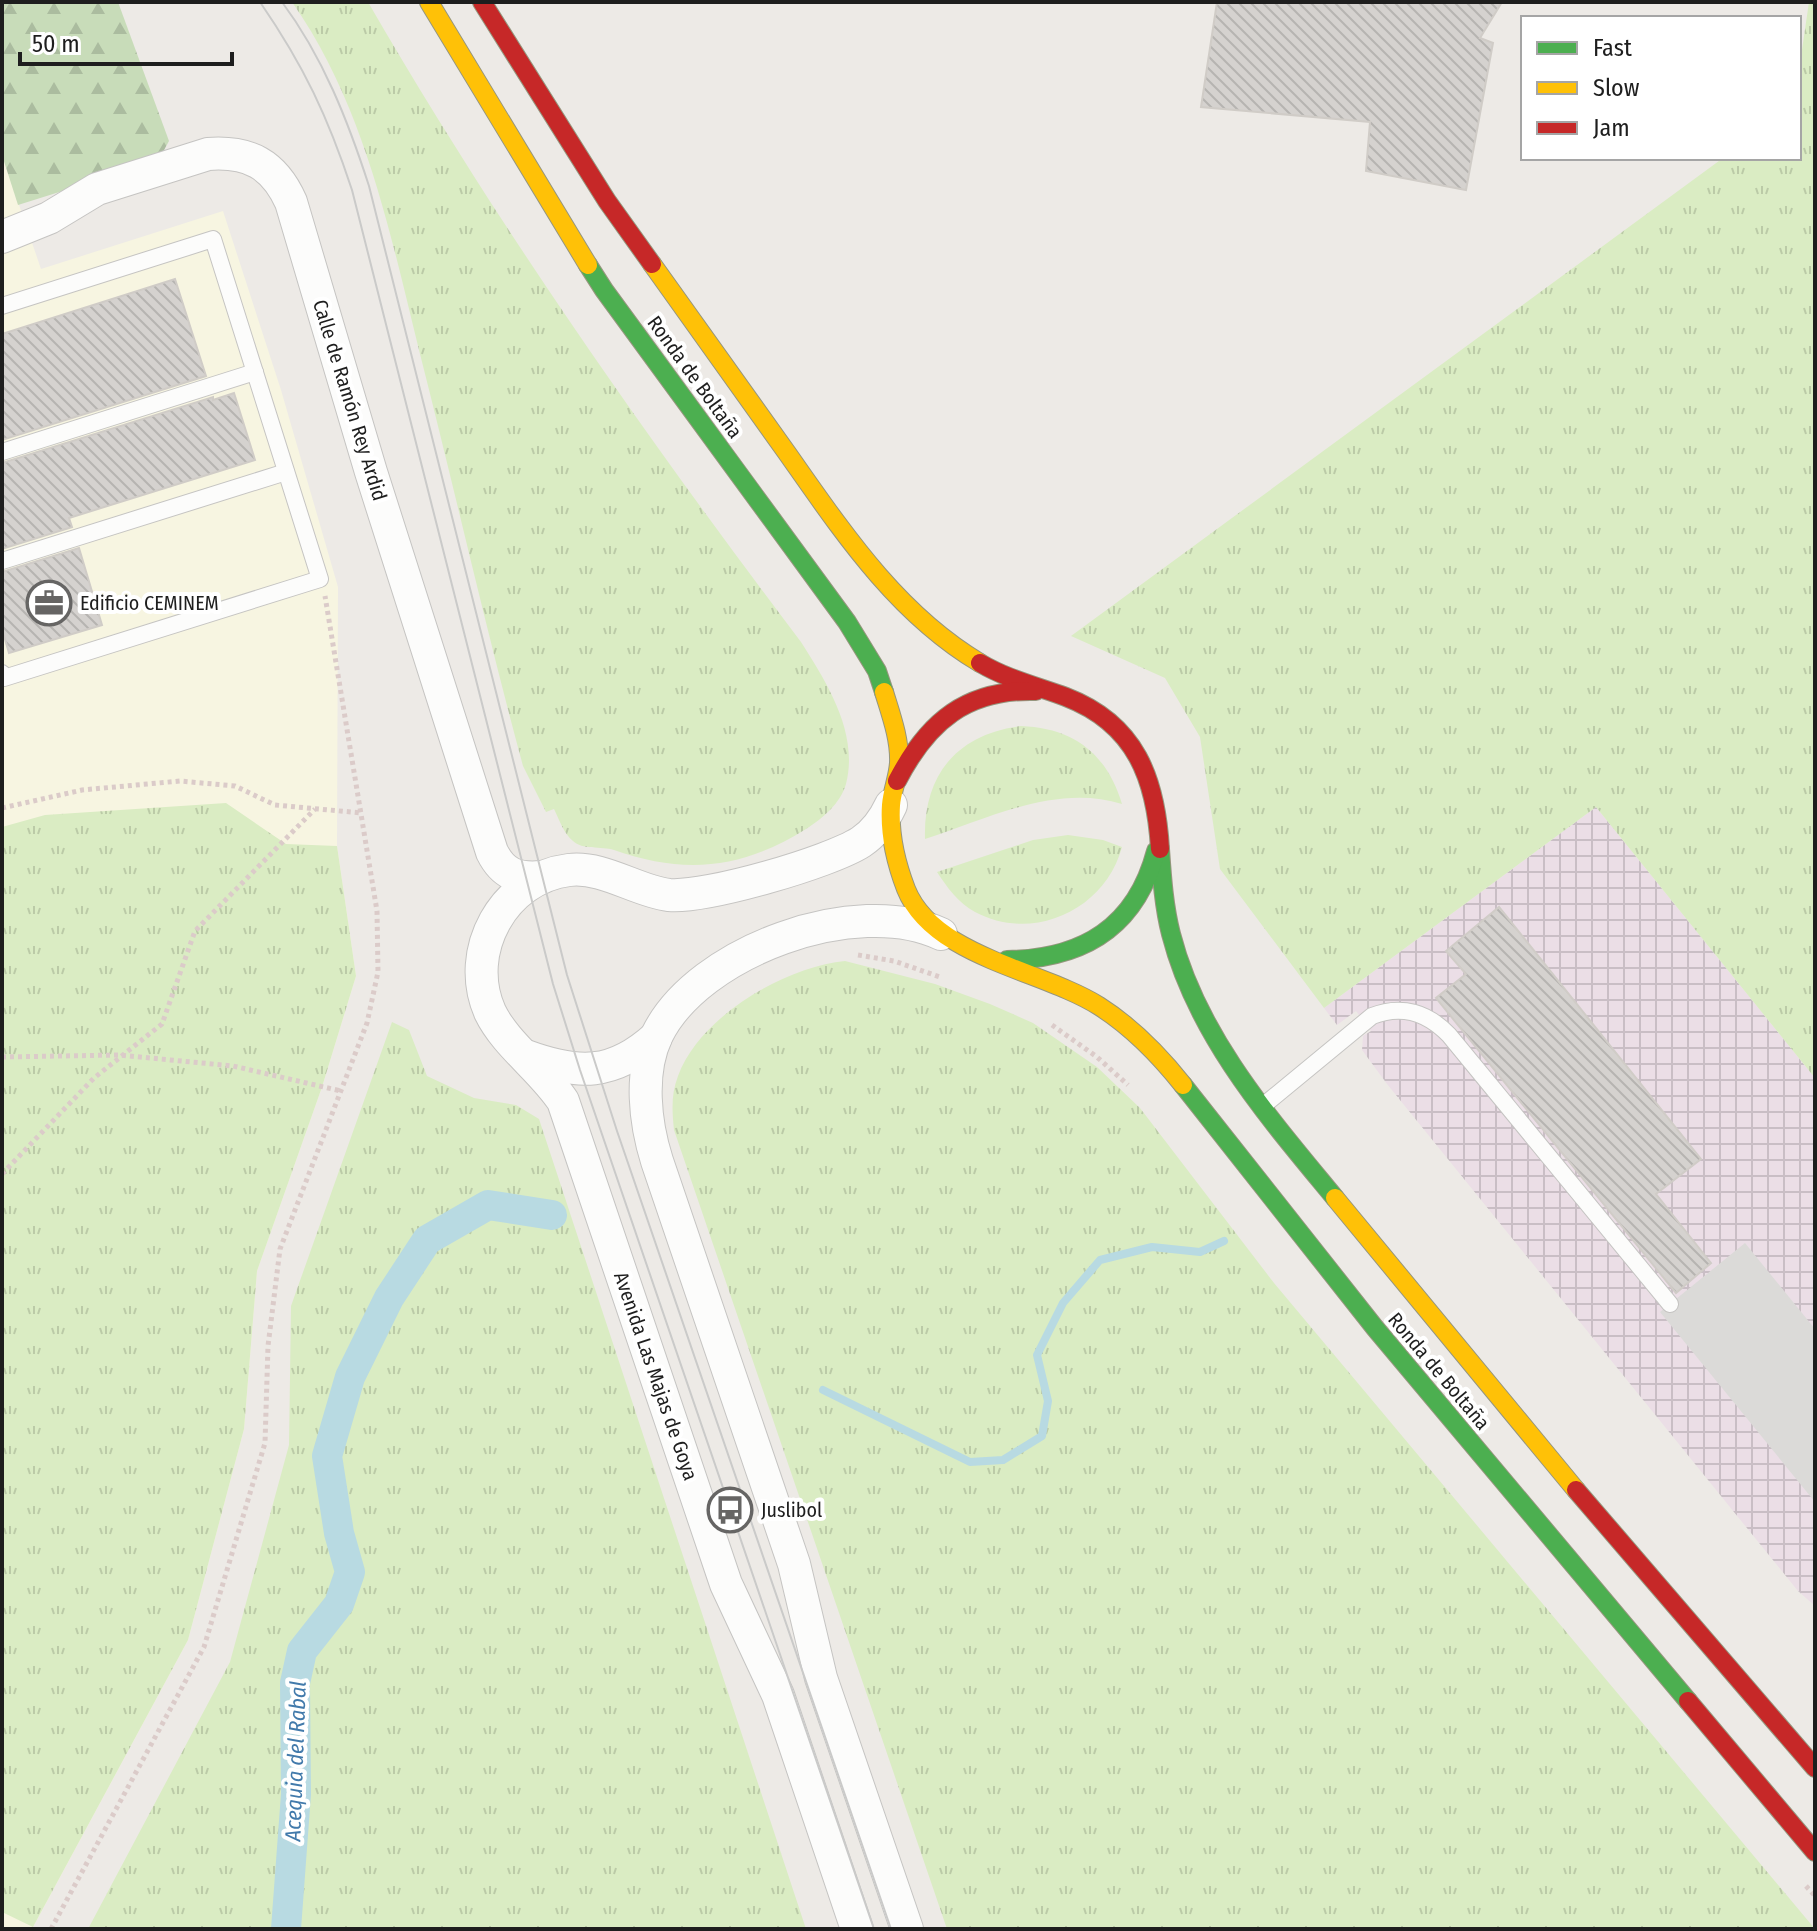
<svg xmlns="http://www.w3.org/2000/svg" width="1817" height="1931" font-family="'Fira Sans Condensed',sans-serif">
	<defs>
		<pattern id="industrial-grid" width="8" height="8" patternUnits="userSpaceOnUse" patternTransform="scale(2)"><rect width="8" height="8" fill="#ebdee6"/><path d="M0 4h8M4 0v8" fill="none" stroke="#c9bec5"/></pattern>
		<pattern id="grass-tufts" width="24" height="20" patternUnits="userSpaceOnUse" patternTransform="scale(2)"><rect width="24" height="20" fill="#daecc3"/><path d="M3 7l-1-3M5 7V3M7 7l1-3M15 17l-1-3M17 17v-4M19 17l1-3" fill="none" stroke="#bbcaa7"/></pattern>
		<pattern id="forest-firs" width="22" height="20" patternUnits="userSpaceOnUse" patternTransform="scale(2)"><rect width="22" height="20" fill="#c8dcb9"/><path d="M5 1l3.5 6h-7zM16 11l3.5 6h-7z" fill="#abbc9f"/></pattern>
		<pattern id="building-back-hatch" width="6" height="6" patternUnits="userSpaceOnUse" patternTransform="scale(2)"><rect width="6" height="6" fill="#d5d2cf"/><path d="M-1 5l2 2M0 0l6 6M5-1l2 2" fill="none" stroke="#b6b4b1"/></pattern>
	</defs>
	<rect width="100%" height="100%" fill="#edeae6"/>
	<!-- industrial -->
	<path fill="url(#industrial-grid)" d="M 1596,807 L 1815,1078 L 1815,1606 L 1798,1591 L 1387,1084 L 1362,1050 L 1363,1036 L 1371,1031 L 1356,1011 L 1337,1025 L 1324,1008 Z"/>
	<!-- education -->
	<path fill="#f7f5e1" d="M 2,155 L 41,269 L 223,211 L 281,390 L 338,587 L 337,846 L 356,976 L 322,1087 L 257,1271 L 244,1429 L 188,1640 L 32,1929 L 2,1929 Z"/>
	<!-- religious -->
	<path fill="#dbdad8" d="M 1745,1243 L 1815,1329 L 1815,1502 L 1660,1312 Z"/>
	<!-- grass -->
	<g fill="url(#grass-tufts)">
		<path d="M 292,2 L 368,2 C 497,225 646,437 801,642 C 827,683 859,733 846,784 C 840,804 823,818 806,829 C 742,869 685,875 614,850 C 601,846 582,850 573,841 C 564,834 559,819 554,809 L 546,812 L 523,766 C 486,630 455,491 420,354 C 390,233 365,106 292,2 Z"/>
		<path d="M 1809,2 L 1815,2 L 1815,1078 L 1596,807 L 1324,1008 L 1220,869 L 1200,737 L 1165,678 L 1071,636 L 1723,158 L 1799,158 L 1799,70 Z"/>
		<path d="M 1021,726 C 1074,728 1107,754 1122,804 C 1056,783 988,819 925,839 C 923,775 957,734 1021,726 Z"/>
		<path d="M 226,803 L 286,844 L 337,846 L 356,976 L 322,1087 L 257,1271 L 244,1429 L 188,1640 L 33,1927 L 2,1912 L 2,827 L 45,815 Z"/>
		<path d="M 1068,835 L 1103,840 L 1122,847 C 1105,910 1033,943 975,912 C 958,903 947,887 937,872 L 1033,840 Z"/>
		<path d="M 845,961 L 935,984 L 990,1004 L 1033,1023 L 1097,1067 L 1140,1108 L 1274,1283 L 1815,1929 L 947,1929 L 674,1130 C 672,1111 671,1094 678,1076 C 700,1016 785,967 845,961 Z"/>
		<path d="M 392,1022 L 409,1030 L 427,1076 L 474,1098 L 516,1105 L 539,1119 L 806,1929 L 88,1929 L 230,1662 L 289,1445 L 291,1306 Z"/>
	</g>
	<!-- forest -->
	<path fill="url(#forest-firs)" d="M 2,2 L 118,2 L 169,141 L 158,161 L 18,205 L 2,155 Z"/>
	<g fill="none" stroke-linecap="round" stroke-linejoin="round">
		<!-- stream -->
		<path stroke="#b8dae2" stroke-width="8" d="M 823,1390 L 970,1462 L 1003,1460 L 1042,1436 L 1048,1401 L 1037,1355 L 1063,1303 L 1100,1260 L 1152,1247 L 1200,1252 L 1224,1241"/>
		<!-- canal -->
		<path stroke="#b8dae2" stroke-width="30" d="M 286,1929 L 296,1794 L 295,1683 L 302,1651 L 339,1604 L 350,1572 L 339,1533 L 327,1456 L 350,1377 L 389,1298 L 427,1240 L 488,1205 L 552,1215"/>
	</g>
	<!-- building -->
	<g fill="url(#building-back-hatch)" stroke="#d0ccc7" stroke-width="2">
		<path d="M 1217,2 L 1502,2 L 1480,38 L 1493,43 L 1466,190 L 1366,171 L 1370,122 L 1201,107 Z"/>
		<path d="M 175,279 L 206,376 L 2,440 L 2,334 Z"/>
		<path d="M 234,393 L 255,460 L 69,518 L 72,527 L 2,549 L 2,463 L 213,397 L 213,400 Z"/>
		<path d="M 79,548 L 102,625 L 9,653 L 2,629 L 2,572 Z"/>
		<path d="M 1499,907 L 1701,1159 L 1656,1194 L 1711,1263 L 1676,1293 L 1436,998 L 1466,974 L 1446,951 Z"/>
	</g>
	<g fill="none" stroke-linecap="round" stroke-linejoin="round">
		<!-- lane casing -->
		<g stroke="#c5c4c2" stroke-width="18">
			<g id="lane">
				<path d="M 2,306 L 213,239 L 320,579 L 4,678 L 2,673"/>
				<path d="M 2,452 L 255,372"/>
				<path d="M 2,561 L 286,472"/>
				<path d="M 1264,1105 L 1372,1016 C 1402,1004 1428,1013 1449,1035 L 1670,1304"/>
			</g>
		</g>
		<!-- street casing -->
		<g stroke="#c5c4c2" stroke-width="34">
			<g id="street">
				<path d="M 2,237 L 49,218 L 97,189 L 208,154 C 249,151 274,164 291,202 L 371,472 L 492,852 C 503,874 517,879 541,877"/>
				<path d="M 526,1056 C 578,1075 613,1076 656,1037"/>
				<path d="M 857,1929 L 778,1695 L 726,1584 L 563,1101 C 542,1069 506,1045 490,1012 C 463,951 504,878 569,870 C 604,866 636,891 669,895 C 707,898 830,862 861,842 C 876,832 884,820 891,805"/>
				<path d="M 907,1929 L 821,1678 L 794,1564 L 657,1161 C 645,1123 639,1073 657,1035 C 698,951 857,894 941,934"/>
			</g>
		</g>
		<!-- fast casing -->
		<g stroke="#96967e" stroke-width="20">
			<g id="fast">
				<path d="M 588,265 L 604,290 L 847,622 L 877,671 L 884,692"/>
				<path d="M 1160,849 C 1162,878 1164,907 1171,934 C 1197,1036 1270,1119 1335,1198"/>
				<path d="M 1007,960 C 1083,959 1136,927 1156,851"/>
				<path d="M 1183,1085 L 1375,1328 L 1688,1701"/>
			</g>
		</g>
		<!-- slow casing -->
		<g stroke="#96967e" stroke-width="20">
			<g id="slow">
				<path d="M 429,2 L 588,265"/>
				<path d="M 652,264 C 697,327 742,390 787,453 C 842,531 896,613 980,663"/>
				<path d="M 884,692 C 891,715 900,739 899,763 C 898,778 892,791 891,805 C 889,834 896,863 906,889 C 933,957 1042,970 1099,1006 C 1132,1027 1160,1056 1183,1085"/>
				<path d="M 1335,1198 L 1576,1490"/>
			</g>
		</g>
		<!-- jam casing -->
		<g stroke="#96967e" stroke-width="20">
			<g id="jam">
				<path d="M 482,2 L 607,201 L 652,264"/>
				<path d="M 980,663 C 1007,679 1036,686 1066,697 C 1136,724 1156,779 1160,849"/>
				<path d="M 897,781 C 928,721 967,689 1036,691"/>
				<path d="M 1576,1490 L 1815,1768"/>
				<path d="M 1688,1701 L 1815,1852"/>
			</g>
		</g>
		<!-- path -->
		<g stroke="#dbcbc9" stroke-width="5" stroke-dasharray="4 4" stroke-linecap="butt">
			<path d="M 2,808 L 82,790 L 180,781 L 235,786 L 275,805 L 362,813"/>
			<path d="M 858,955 L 894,961 L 940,977"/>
			<path d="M 1052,1025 L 1097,1057 L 1128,1085"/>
			<path d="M 2,1057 L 119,1055 L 233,1066 L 341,1091"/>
			<path d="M 2,1174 L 94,1078 L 162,1024 L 195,931 L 315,809"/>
			<path d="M 1806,1886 L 1815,1896"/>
			<path d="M 51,1929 L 204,1647 L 265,1443 L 268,1346 L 280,1249 L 367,1023 L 378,972 L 377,911 L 325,596"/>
		</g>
		<!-- lane -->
		<use href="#lane" stroke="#fcfcfb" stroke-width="16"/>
		<!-- street -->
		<use href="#street" stroke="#fcfcfb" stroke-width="32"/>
		<!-- fast -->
		<use href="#fast" stroke="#4caf50" stroke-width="18"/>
		<!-- slow -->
		<use href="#slow" stroke="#ffc107" stroke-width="18"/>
		<!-- jam -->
		<use href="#jam" stroke="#c62828" stroke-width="18"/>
		<!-- tram -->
		<g stroke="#cacac9" stroke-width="2">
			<path d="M 260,2 C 304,66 328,117 352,190 L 553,984 L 580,1070 L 874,1929"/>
			<path d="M 282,2 C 323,57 348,121 369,186 L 567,975 L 617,1131 L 891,1929"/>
		</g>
	</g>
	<!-- icons -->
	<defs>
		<g id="office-ring" transform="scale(2.3)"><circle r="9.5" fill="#fff" stroke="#666564" stroke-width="1.5"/><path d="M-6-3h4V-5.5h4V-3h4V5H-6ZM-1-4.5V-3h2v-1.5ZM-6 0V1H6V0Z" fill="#666564"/></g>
		<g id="bus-ring" transform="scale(2.3)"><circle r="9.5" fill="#fff" stroke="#666564" stroke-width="1.5"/><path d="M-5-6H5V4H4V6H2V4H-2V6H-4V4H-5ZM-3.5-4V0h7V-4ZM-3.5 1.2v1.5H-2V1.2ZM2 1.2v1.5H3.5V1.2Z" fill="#666564"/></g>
	</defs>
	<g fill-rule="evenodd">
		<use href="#office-ring" x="49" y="603"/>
		<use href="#bus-ring" x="730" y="1510"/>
	</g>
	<g text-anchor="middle" stroke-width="8" stroke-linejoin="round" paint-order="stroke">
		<!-- street labels -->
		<g font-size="20" fill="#1e1e1e" stroke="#fff">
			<text transform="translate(695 377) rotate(54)" y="7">Ronda de Boltaña</text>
			<text transform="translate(350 400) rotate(73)" y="7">Calle de Ramón Rey Ardid</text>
			<text transform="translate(1439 1371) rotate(50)" y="7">Ronda de Boltaña</text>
			<text transform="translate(656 1376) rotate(71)" y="7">Avenida Las Majas de Goya</text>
		</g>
		<!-- poi labels -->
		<g font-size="20" fill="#1e1e1e" stroke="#fff" text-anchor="start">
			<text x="80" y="610">Edificio CEMINEM</text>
			<text x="761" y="1517">Juslibol</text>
		</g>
		<!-- water labels -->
		<g font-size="22" font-style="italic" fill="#427aab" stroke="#fff">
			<text transform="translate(295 1761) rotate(-88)" y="8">Acequia del Rabal</text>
		</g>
	</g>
	<!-- border -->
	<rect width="1817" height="1931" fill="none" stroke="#1e1e1e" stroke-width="8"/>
	<!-- legend -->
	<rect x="1521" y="16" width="280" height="144" fill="#ffffff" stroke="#a5a5a5" stroke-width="2"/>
	<rect x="1537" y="42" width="40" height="12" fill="#4caf50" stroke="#a5a5a5" stroke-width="2"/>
	<text x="1593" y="56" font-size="24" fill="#1e1e1e">Fast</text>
	<rect x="1537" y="82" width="40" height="12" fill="#ffc107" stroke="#a5a5a5" stroke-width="2"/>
	<text x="1593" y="96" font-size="24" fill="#1e1e1e">Slow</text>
	<rect x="1537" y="122" width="40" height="12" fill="#c62828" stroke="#a5a5a5" stroke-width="2"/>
	<text x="1593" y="136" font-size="24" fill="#1e1e1e">Jam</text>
	<!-- scale -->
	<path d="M20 52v12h212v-12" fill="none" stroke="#1e1e1e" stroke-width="4"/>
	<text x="32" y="52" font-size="24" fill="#1e1e1e" stroke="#ffffff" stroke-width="6" paint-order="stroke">50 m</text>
</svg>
